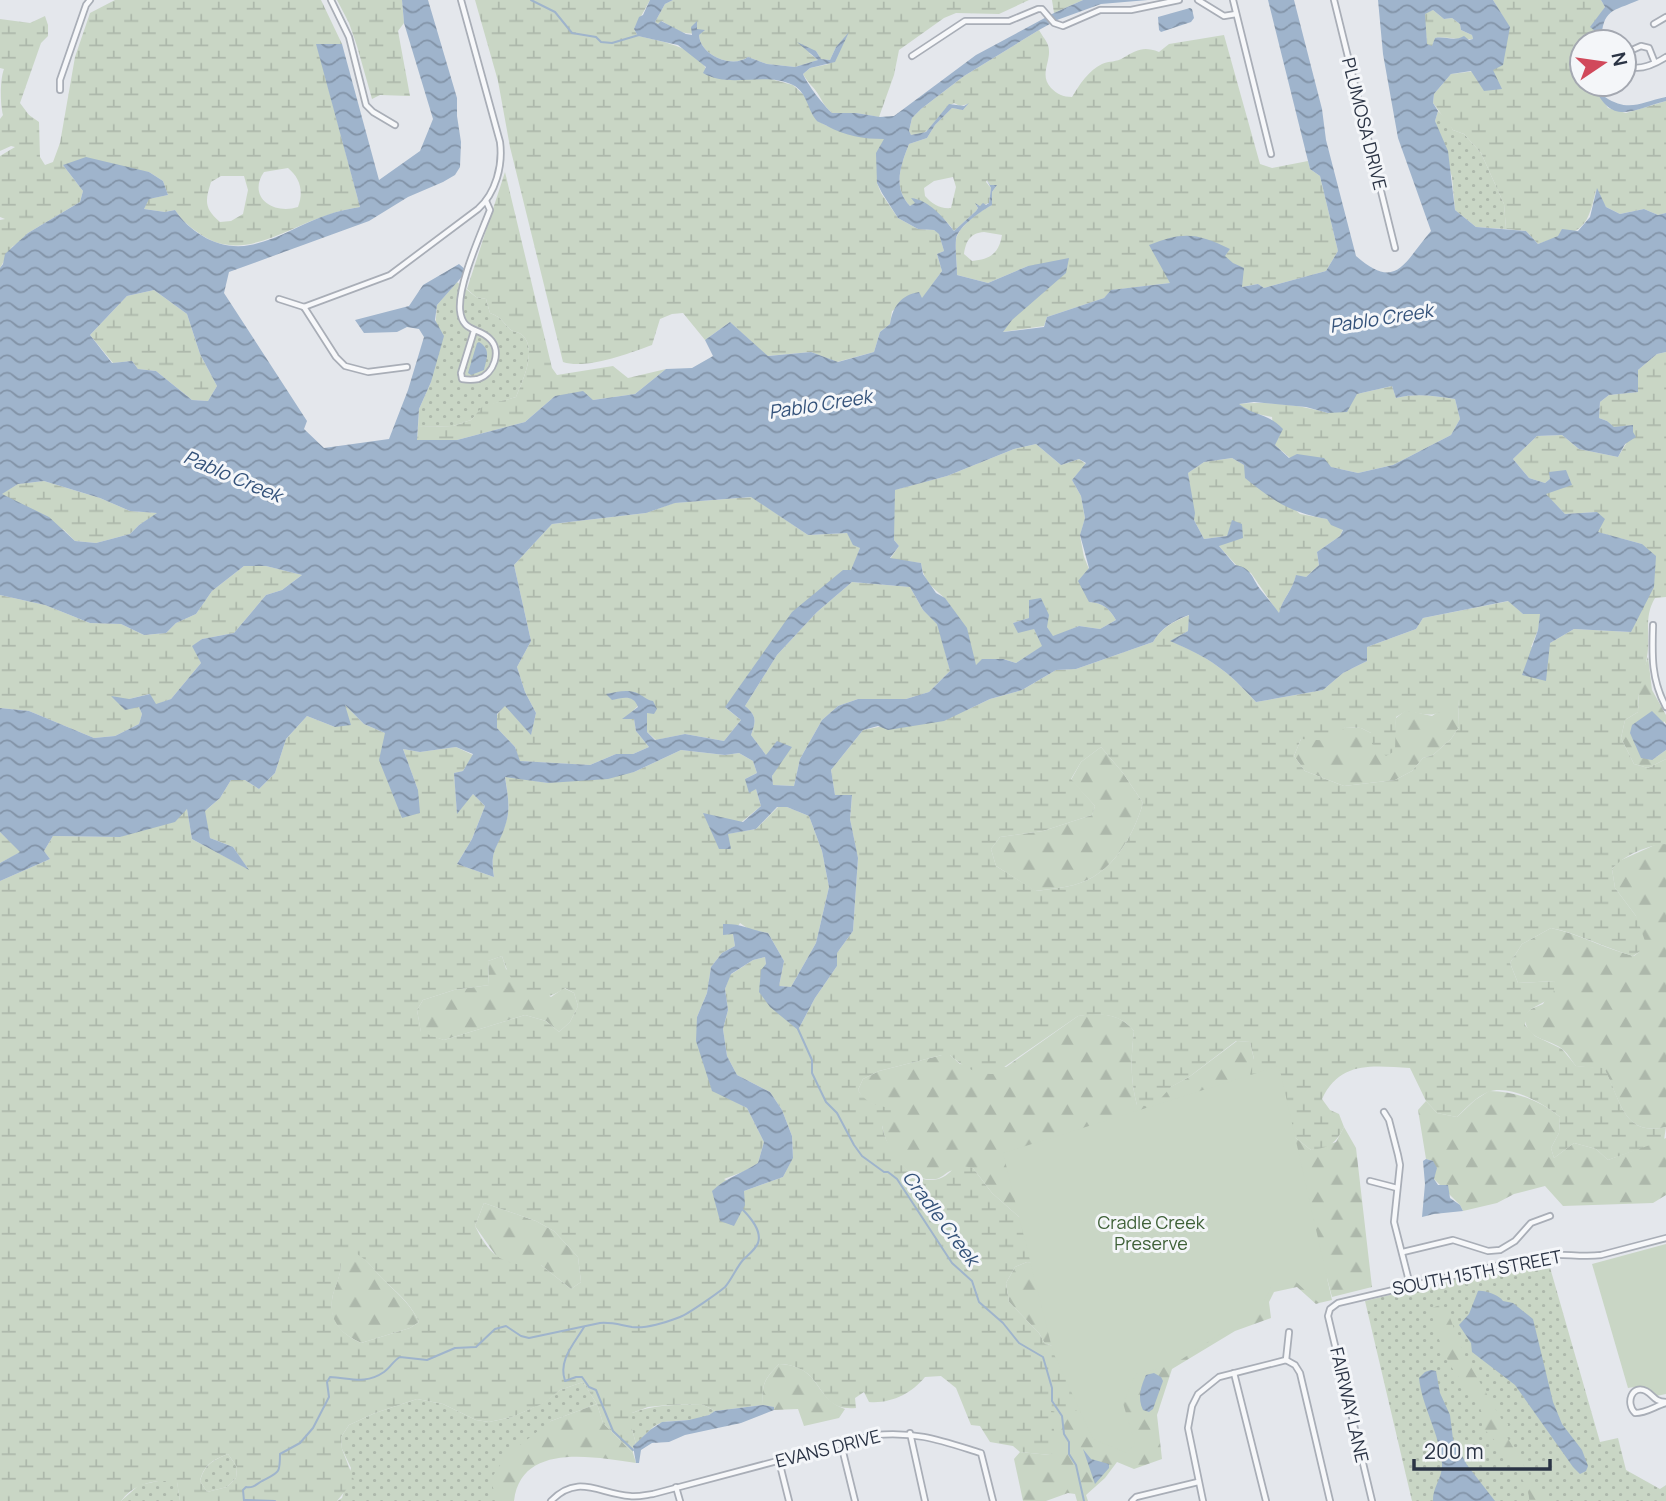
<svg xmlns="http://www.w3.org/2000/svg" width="1666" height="1501" font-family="Manrope,sans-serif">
	<defs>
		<pattern id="grass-dots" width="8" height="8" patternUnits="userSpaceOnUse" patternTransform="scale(1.75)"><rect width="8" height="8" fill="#c9d6c5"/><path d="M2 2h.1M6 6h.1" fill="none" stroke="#adb8ab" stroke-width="1.8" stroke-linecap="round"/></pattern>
		<pattern id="forest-firs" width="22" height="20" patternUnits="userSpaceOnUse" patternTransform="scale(1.75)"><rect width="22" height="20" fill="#c9d6c5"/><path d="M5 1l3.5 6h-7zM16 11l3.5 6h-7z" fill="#adb8ab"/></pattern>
		<pattern id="wetland-marsh" width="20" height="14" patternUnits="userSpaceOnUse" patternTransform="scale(1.75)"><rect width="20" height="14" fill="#c9d6c5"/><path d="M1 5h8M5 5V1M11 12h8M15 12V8" fill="none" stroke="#adb8ab"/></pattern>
		<pattern id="water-waves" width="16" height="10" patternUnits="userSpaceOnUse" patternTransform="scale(1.75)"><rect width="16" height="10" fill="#9fb4cc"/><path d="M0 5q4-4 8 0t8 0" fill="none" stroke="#8293a7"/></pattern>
	</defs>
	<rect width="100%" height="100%" fill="#e4e7ec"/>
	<!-- grass -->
	<g fill="url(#grass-dots)">
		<path d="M 1438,111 L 1446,118 L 1453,130 L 1464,134 L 1481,153 L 1504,204 L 1506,229 L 1476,227 L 1455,210 L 1452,177 L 1435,121 Z"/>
		<path d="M 457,282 L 476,297 L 486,299 L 490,313 C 503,318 502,322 511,330 C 514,332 518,332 521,334 C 539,348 522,382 516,397 L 483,407 L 471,420 L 453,426 L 418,427 L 419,409 L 431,382 L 437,305 Z"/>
		<path d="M 1547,1257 L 1600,1442 L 1618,1438 L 1626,1470 L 1660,1489 L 1666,1485 L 1666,1501 L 1412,1501 L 1365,1301 Z"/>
		<path d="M 583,1382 L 597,1404 L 551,1421 L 498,1501 L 337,1501 L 342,1498 L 351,1468 L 342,1449 L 341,1437 L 349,1425 L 375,1413 L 417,1399 L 443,1404 L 476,1420 L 489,1422 L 512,1417 L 543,1403 L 560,1390 Z"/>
		<path d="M 702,1404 L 715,1411 C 700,1423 681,1419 664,1422 C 652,1424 645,1437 636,1444 L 632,1429 L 632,1413 C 655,1404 677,1405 702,1404 Z"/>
		<path d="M 228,1454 L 237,1467 L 236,1478 L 227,1487 L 207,1492 L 200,1481 C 204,1465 213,1460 228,1454 Z"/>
		<path d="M 163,1480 L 177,1481 L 180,1501 L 121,1501 L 139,1485 Z"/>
	</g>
	<!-- forest -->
	<g fill="url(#forest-firs)">
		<path d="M 1648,657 L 1652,690 L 1666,715 L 1666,724 L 1664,721 L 1652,760 L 1666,750 L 1666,759 L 1648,768 L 1634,764 L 1621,738 L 1625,720 L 1638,712 L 1639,682 Z"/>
		<path d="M 1458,698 L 1459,727 L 1451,739 L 1433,755 L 1423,758 L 1412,771 L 1395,780 L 1344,786 L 1305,771 L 1294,756 L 1301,739 L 1316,739 L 1345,727 L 1361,728 L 1371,733 L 1395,729 L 1396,718 L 1406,710 L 1432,716 Z"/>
		<path d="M 1101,747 L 1123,773 L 1143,803 C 1133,837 1112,875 1074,885 C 1062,888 1048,889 1035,891 L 996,866 L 991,849 L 1000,837 L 1043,831 L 1092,815 L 1095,806 L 1071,780 L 1081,762 Z"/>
		<path d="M 1657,844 L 1666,844 L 1666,1127 C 1622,1137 1621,1099 1604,1069 L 1576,1066 C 1571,1060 1567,1052 1561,1048 C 1544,1037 1526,1040 1524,1015 L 1531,1009 L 1543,1004 L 1555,981 L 1518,983 L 1510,963 L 1522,944 L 1551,928 C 1580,934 1605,949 1634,956 L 1639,952 L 1636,916 L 1615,888 L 1612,869 L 1619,861 Z"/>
		<path d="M 502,956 L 506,969 L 551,997 L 564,988 L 574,993 L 578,1006 L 570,1022 L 559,1032 L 546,1021 L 525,1015 L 444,1040 L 421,1033 L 417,1010 L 423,1000 L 454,990 L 489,985 L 488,961 Z"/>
		<path d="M 1092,1014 C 1109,1014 1123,1017 1134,1031 C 1131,1057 1130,1079 1137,1105 L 1189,1077 L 1237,1041 L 1250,1042 L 1260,1086 L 1279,1125 L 1311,1150 L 1336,1142 L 1344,1127 L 1356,1148 L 1372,1287 L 1332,1297 L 1327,1278 L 1312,1285 L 1319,1303 L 1316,1304 L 1297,1287 L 1274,1292 L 1269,1302 L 1271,1318 L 1235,1331 L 1172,1369 L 1157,1415 L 1162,1459 L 1134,1469 L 1117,1462 L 1105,1478 L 1086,1495 L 1088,1501 L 1077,1501 L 1075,1494 L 1068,1493 L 1046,1501 L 1023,1501 L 1014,1459 L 1020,1452 L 1050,1455 L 1051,1411 L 1075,1411 L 1027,1224 L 992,1193 L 973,1168 C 966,1169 957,1169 950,1171 C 945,1173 942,1178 936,1179 C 907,1183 886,1150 882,1125 L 896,1115 L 864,1100 L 858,1090 L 863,1079 L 879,1071 L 942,1055 L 950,1055 L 960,1064 L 1006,1067 L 1078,1016 Z"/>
		<path d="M 1489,1091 C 1515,1091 1539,1100 1560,1117 L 1559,1133 L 1551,1148 L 1554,1158 L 1574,1143 L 1596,1149 L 1608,1160 L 1666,1138 L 1666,1195 L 1653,1203 L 1563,1206 L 1545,1186 L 1514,1194 L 1497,1203 L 1463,1211 L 1460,1205 L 1434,1179 L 1433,1161 L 1426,1159 L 1418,1110 L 1426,1101 L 1437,1113 L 1457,1117 L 1475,1100 Z"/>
		<path d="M 484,1203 L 536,1221 L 554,1231 L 578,1257 L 581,1282 L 571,1289 L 541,1265 L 520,1266 L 499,1260 L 475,1226 Z"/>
		<path d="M 352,1250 C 372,1262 373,1271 388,1284 C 401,1297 411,1305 419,1322 L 410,1328 L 361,1343 C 342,1334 329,1323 332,1300 C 334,1285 341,1279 341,1261 Z"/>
		<path d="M 1027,1262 L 1038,1263 L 1055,1346 L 1045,1344 L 1039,1333 L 1009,1302 L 1006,1283 L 1015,1267 Z"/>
		<path d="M 1440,1305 L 1447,1310 L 1465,1357 L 1502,1420 L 1508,1424 L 1507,1437 L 1533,1481 L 1541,1486 L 1547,1501 L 1529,1501 C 1531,1490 1514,1463 1504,1456 C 1501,1454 1497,1453 1495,1450 L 1499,1445 L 1482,1427 L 1482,1424 L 1486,1421 C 1481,1415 1481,1407 1477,1401 C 1471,1392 1463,1384 1457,1375 C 1446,1362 1432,1325 1432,1308 Z"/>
		<path d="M 779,1364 C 822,1366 812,1397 845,1409 L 839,1418 L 804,1426 L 798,1409 L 774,1410 L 773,1407 L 763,1405 C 762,1383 764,1380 779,1364 Z"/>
		<path d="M 597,1404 L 603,1423 L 633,1453 L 636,1463 C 594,1457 521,1442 514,1501 L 498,1501 L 490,1480 L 507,1455 L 551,1421 Z"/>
	</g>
	<!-- wetland -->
	<g fill="url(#wetland-marsh)" fill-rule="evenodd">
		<path d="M 115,0 L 321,0 L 342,44 L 317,45 L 360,207 C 349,209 338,211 328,215 C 288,227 244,262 203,236 C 191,228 183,222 175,210 L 165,212 L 144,209 L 148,199 L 168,195 L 163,181 L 149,172 L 63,165 L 83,191 L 80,202 L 28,233 L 24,239 L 12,247 L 0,268 L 0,220 L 5,219 L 0,217 L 0,156 L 15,147 L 11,146 L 0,151 L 0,119 L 3,115 C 0,104 0,79 4,69 L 0,68 L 0,19 L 30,23 L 45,16 L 48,25 L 48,36 L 41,43 L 20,103 L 29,115 L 39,122 L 40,157 L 45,165 L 53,162 L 60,143 L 75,57 L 90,13 ZM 288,168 C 300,178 304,191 298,207 C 273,215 247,197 264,172 ZM 221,176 L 244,176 L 248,190 L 243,214 L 231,221 L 220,222 C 204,208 205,201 211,182 Z"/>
		<path d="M 337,0 L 402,0 L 404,23 L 398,31 L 410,96 L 380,95 L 372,99 L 357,46 L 349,23 Z"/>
		<path d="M 475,0 L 650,0 L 634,29 L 638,36 C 664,42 701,47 709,76 L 728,80 L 767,78 L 793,85 L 806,97 L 818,121 L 827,126 L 885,139 L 877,183 L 881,193 L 898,218 L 918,229 L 934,230 L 939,233 L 944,251 L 937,254 L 942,271 L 922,299 L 892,311 L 890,324 L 880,332 L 874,352 L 837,362 L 811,352 L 767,356 L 730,322 L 705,340 L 683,313 L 672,314 L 660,319 L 652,345 C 630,353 586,370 563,362 L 510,147 L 498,81 Z"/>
		<path d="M 673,0 L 1029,0 L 999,14 L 956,13 L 944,18 L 899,50 L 894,75 L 879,117 L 856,113 L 832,113 C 824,106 823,102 818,94 C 814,87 807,82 803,74 L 810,68 L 829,64 L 847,35 L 836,47 L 830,60 L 821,59 L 816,51 L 809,53 L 818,60 L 795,67 L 767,64 L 748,57 C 732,69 700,55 699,35 L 702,31 C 687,38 674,29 662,21 L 658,24 L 655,22 L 665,4 Z"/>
		<path d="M 1052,0 L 1083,0 L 1054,13 Z"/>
		<path d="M 1493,0 L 1601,0 L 1605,7 L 1593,27 L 1595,36 L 1593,42 L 1582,42 L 1582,84 L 1593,84 L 1608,108 L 1626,113 L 1666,101 L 1666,213 L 1658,215 L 1644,209 L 1620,214 L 1606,207 L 1596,190 C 1586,236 1579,229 1538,244 L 1526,231 L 1506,229 L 1504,204 L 1481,153 L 1464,134 L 1453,130 L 1433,103 L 1434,94 L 1451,74 L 1492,69 L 1510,28 Z"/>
		<path d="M 1433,10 L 1444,19 L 1452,18 L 1460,24 L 1461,30 L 1472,35 L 1473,39 C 1460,41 1448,36 1435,38 L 1432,47 L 1427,44 L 1424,13 Z"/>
		<path d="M 1039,30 C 1041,34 1046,40 1048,45 C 1053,60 1038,74 1051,88 C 1057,94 1063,97 1072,97 C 1079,85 1089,70 1102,64 C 1109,61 1117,62 1123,58 C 1137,50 1143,46 1159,52 L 1169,44 L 1224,35 L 1260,164 L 1272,168 L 1308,161 L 1310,169 L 1320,176 L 1338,251 L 1326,271 L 1264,288 L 1258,284 L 1242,287 L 1232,263 L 1224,256 L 1230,249 L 1170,283 L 1112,290 L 1104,298 L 1047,317 L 1044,326 L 1002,332 L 1012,320 L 1028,266 L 988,283 L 957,275 C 957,263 955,251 956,240 C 958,226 982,210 992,205 L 992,192 L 997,185 L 990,185 L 987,180 L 986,182 L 991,188 L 989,203 L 980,206 L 976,205 L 978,208 L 976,211 L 954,231 C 944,216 932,209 916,203 L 910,206 C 892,187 901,165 909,144 L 927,138 L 935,125 L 952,108 L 963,110 L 968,104 L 960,106 L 954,103 C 940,110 932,130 923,133 C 919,135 915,134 911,135 L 909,131 L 912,118 L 921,109 L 964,76 ZM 953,177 L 956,187 L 951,208 C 940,209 932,204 925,196 L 924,188 L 934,181 ZM 984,232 L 1002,235 C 999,253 991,259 972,261 L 964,254 C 966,241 970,233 984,232 Z"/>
		<path d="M 505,172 L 552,368 L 557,375 L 613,366 L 628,378 L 666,369 L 635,394 L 593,400 L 555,396 L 525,422 L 457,440 L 417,440 L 418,427 L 453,426 L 471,420 L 483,406 L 516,397 C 522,382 539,348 521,334 C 518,332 514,332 511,330 C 502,322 503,318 490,313 L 486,299 L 476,297 L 467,289 Z"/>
		<path d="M 154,290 L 187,314 L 200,354 L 217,386 L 208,401 L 192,400 L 156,371 L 138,369 L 132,361 L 113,363 L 90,335 L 127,296 Z"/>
		<path d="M 1666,352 L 1666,597 L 1655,598 C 1643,618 1651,636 1647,657 C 1644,678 1637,689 1638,712 L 1625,720 L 1621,738 L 1634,764 L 1648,768 L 1666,759 L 1666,844 C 1648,845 1624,855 1612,869 L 1615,888 L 1636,916 L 1645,941 L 1639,952 L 1633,956 C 1605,948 1580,934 1551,928 L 1522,944 L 1510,963 L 1518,983 L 1555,981 L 1553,997 L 1531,1009 L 1525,1015 L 1525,1025 L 1535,1036 L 1562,1049 L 1576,1066 L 1604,1068 C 1621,1099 1622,1137 1666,1127 L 1664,1140 L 1608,1160 L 1596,1149 L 1574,1143 L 1554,1158 L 1551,1148 L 1559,1133 L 1560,1117 C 1543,1103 1510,1084 1488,1092 C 1476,1097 1466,1108 1457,1117 L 1437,1113 L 1426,1101 L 1410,1068 C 1374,1066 1340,1060 1322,1099 L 1330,1110 L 1339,1114 L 1344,1127 C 1336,1143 1330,1148 1311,1150 L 1279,1125 L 1260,1086 L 1250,1074 L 1254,1059 L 1250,1042 L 1236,1041 L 1189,1077 L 1171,1087 L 1153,1107 L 1137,1105 C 1130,1079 1131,1057 1134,1031 C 1120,1013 1099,1013 1078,1016 L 994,1074 C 977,1075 963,1067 950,1055 L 942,1055 L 879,1071 L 863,1079 L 858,1090 C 866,1104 879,1107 895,1108 L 897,1115 L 882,1126 C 886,1148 912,1190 941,1178 C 947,1176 953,1169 958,1165 L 973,1168 L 992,1193 L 1027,1224 L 1091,1405 L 1075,1411 L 1051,1411 L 1057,1449 L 1050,1455 L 1020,1452 L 1013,1446 L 990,1442 L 980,1426 L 971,1425 L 956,1388 L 941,1376 L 925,1377 C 912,1393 891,1404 869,1402 L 864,1392 L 855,1398 L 856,1408 C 813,1412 828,1366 779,1364 C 764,1380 762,1383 763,1405 L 715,1411 L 702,1404 L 668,1405 L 648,1407 L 632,1413 L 632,1429 L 636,1444 L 633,1446 L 633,1453 L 603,1423 L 597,1404 L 583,1382 L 560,1390 L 544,1403 L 512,1417 L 489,1422 L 476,1420 L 443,1404 L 417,1399 L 375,1413 L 349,1425 L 341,1437 L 342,1449 L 354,1480 L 337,1501 L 180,1501 L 177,1482 C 156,1479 134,1483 121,1501 L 0,1501 L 0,881 L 50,859 L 44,851 L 53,836 L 120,837 L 187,809 L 192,839 L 248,869 L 233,847 L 210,838 L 204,812 L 220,798 L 231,780 L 245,780 L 259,789 L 275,773 L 286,739 L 307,716 L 335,727 L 344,704 L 364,724 L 385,733 L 418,790 L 403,749 L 420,752 L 456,747 L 473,755 L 463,771 L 454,773 L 457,812 L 473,794 L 485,806 L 472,839 L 457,864 L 494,877 C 489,847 499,847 506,822 C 511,807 507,792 505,776 L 548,783 L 634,772 L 681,750 L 725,755 L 739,753 L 753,761 L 757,773 L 745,779 L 756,789 L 761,806 L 727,834 L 756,829 L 778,807 L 787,807 L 809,816 L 822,851 L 829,887 L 816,943 L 791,987 L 779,986 L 784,961 L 768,933 L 750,930 L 740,923 L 733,934 L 735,946 L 722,953 L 711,967 L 707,993 L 697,1017 L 712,1090 L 747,1108 L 764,1142 L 758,1163 L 745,1171 L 724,1179 L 744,1191 L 783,1177 L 793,1157 L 792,1136 L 782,1110 L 770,1092 L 737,1075 L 727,1056 L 723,1029 L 728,1010 L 725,989 L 730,975 L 753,960 L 765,957 L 766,964 L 798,1030 L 815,998 L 837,966 L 837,953 L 853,931 L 858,859 L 850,819 L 852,796 L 835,795 L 831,770 L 863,730 L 967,710 L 990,699 L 1022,690 L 1056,670 L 1076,669 L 1153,642 C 1161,628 1174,621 1190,615 L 1188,631 L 1171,641 C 1210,658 1227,670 1256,702 L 1323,690 L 1343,673 L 1367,661 L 1367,647 L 1416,629 L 1423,618 L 1509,601 L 1523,614 L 1541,613 L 1538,630 L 1531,647 L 1550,643 L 1574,629 L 1631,632 L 1642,544 L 1597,532 L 1597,512 L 1565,514 L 1545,494 L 1550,479 L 1545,483 L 1529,478 L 1513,459 L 1537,436 L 1562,435 L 1579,449 L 1618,457 L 1633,432 L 1633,425 L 1613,428 L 1607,421 L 1599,418 L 1600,402 L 1609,395 L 1638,392 L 1638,370 L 1657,354 ZM 1458,699 L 1459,727 L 1451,739 L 1433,755 L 1423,758 L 1412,771 L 1395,780 L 1344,786 L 1305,771 L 1294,756 L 1301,739 L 1333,741 L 1345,727 L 1361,728 L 1371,733 L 1372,744 L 1386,756 L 1395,751 L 1396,717 L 1406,711 C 1437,717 1434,717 1458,699 ZM 1101,747 L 1123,773 L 1143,803 C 1133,837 1112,875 1074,885 C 1062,888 1048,889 1036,891 L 996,866 L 991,849 L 1000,837 L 1043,831 L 1092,815 L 1095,806 L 1071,779 L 1081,762 ZM 502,956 C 512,989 531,1011 565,988 L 574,993 L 578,1006 L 570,1022 L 559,1032 L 546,1021 L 525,1015 L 444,1040 L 421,1032 L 417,1010 L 423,1000 L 454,990 L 489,985 L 488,961 ZM 484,1203 L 536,1221 L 554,1231 L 578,1257 L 581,1282 L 571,1289 L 541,1265 C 505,1266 491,1259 475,1226 ZM 352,1251 C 372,1262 373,1271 388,1284 C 402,1297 411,1305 419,1322 L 410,1328 L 361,1343 C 342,1334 330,1323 332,1300 C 334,1286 341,1279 341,1262 ZM 1027,1262 L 1038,1264 L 1054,1346 L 1045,1344 L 1039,1333 L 1009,1302 L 1006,1283 L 1015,1267 ZM 228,1454 L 237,1467 L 236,1478 L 227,1487 L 207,1492 L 200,1481 C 204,1464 213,1460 228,1454 Z"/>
		<path d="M 1392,386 L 1396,398 C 1417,393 1434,396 1455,399 L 1460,419 L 1451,435 L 1393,465 L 1358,473 L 1290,458 L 1275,445 L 1272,417 L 1252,413 L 1238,404 C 1266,401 1301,405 1328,413 L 1357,394 Z"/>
		<path d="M 1036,444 L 1061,465 L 1079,459 L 1086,464 L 1072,480 L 1081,496 L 1085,518 L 1080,536 L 1084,557 L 1089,569 L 1089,602 C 1103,603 1109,608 1116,620 L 1100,629 L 1079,626 L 1053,637 L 1047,627 L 1029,618 L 1013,623 L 1034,629 L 1043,646 L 1016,663 L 1003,659 L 976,666 C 969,647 962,625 952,608 C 941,589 925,590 921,563 L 890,559 L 899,546 L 894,540 L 894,490 L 947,476 L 1014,449 Z"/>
		<path d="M 1232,458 L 1244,465 L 1300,514 L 1327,519 L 1343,529 L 1340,536 L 1317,552 L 1319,565 L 1306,577 L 1296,576 C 1292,591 1282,599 1279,614 L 1251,573 L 1236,565 L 1218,545 L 1227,536 L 1204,539 L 1194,520 L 1188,473 L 1204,462 Z"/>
		<path d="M 44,481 L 100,498 L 130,511 L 158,513 L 139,525 L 130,534 L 96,543 L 75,541 L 64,530 L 1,494 L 18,484 Z"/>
		<path d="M 752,497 L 808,535 L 847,533 L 860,548 L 852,570 L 811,597 L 726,708 L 741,720 L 724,741 L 685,734 L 656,740 L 647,732 L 646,700 C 634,689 623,691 607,694 L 612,699 L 629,697 L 636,701 L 638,706 L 624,719 L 634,719 L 636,731 L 649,747 L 633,754 L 616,754 L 590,765 L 519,761 L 515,747 L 497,728 L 497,715 L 505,705 L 531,734 L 536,713 L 525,692 L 517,667 L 531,641 L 514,565 L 552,524 L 646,513 L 674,503 Z"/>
		<path d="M 244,566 L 266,566 L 302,575 L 282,590 L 266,595 L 234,633 L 202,639 L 193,646 L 201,663 L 171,699 L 155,705 L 149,694 L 129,699 L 139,707 L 142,714 L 139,724 L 115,736 L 94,738 L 29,711 L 0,708 L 0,595 L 45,605 L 90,623 L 121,624 L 144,635 L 166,633 L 176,623 L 196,614 L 212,591 Z"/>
		<path d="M 852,582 L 910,587 L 923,610 L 938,624 L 950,671 L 929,692 L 906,699 L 858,699 L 838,706 L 822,720 L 800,759 L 794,786 L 773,785 L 772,776 L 779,764 L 766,755 L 751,735 C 756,721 757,716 745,706 L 777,655 L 817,612 Z"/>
		<path d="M 0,832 L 21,852 L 0,863 Z"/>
	</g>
	<!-- park -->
	<g fill="#c9d6c5">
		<path d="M 1279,1066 L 1332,1300 L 1319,1303 L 1296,1282 L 1271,1287 L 1254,1323 L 1226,1330 L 1173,1365 L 1136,1374 L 1123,1403 L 1135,1444 L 1127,1453 L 1093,1439 L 1053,1352 L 1003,1153 Z"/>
		<path d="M 1666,1244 L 1666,1394 L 1656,1396 C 1646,1386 1641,1386 1628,1388 L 1592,1264 Z"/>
	</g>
	<!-- water -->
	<g fill="url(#water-waves)" fill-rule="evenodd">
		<path d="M 402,0 L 428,0 L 457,98 L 457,116 L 461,142 L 460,167 L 455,175 L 443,182 L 408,197 L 369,221 L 229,272 L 224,293 L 307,421 L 304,429 L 324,448 L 389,439 L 408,390 L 424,337 L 419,329 L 407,327 L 397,332 L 364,333 L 355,320 L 409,306 L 423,285 L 459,264 L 467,271 L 437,305 L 435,320 L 444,336 L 431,382 L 419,409 L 417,440 L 457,440 L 525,422 L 555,396 L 583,391 L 593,400 L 635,394 L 666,369 L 692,368 L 713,356 L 705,340 L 730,322 L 768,356 L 811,352 L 838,362 L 874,352 L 880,332 L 890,324 C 893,306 901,295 919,292 L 922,298 L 942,271 L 937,254 L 944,251 L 939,234 L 934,230 L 918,229 L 898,218 L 882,193 L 877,183 L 876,153 L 884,139 C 863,139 846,136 827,126 C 826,125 818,122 817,121 C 807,110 808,93 793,85 C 765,71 729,89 703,73 L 706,67 L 678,45 L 638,36 L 634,29 L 639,17 L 643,15 L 650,0 L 673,0 L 665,4 L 655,22 L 658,24 L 661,21 L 686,34 L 692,35 L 691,27 L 697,21 L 697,29 L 705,30 L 699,35 C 700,55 732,69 748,57 L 767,64 L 795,67 L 818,60 L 797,42 L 816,51 L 821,59 L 830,60 L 836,47 L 849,32 L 835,62 L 810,68 L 803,74 C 807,84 824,106 832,113 L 856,113 L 880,117 L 894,116 L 976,55 L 1054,13 L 1083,0 L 1148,0 L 1101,4 L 1057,20 L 1039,30 L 964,76 L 921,109 L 912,118 L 909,131 L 911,135 L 926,132 L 949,104 L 964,106 L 969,103 L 963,110 L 952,108 L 935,125 L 927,138 L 909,144 C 901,165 892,187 910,206 L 915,203 L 911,198 C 929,200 943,217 954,231 L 976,211 L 978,208 L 975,203 L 980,206 L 983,203 L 986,205 L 989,203 L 991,188 L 986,179 L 990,185 L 997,185 L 992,192 L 992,205 C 983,210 958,226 956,239 C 955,250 957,264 957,275 L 988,283 L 1028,266 L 1069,258 L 1066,273 L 1012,320 L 1003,332 L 1044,327 L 1047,317 L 1104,298 L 1111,290 L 1170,283 L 1149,245 C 1183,231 1198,233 1230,249 L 1225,256 L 1233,263 L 1244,268 L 1242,287 L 1258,284 L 1264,288 L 1326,271 L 1338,251 L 1320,176 L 1310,169 L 1268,0 L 1294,0 L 1322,109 L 1326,140 L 1356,256 C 1397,292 1404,262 1431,231 L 1398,138 L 1383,54 L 1378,0 L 1493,0 L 1510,27 L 1503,65 L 1493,70 L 1502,89 L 1484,91 L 1471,71 L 1451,74 L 1434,94 L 1433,103 L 1438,111 L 1435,121 L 1448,151 L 1455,210 L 1476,227 L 1526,231 L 1538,244 L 1558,236 L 1562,229 L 1578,231 L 1590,217 L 1597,188 L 1606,207 L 1620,214 L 1644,209 L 1658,215 L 1666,213 L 1666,352 L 1657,354 L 1638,370 L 1638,392 L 1609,395 L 1600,402 L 1599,418 L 1607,421 L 1614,427 L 1633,425 L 1633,432 L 1636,437 L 1625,444 L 1618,457 L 1579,449 L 1562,435 L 1537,436 L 1513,459 L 1529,478 L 1545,483 L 1550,479 L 1549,472 L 1566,470 L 1572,485 L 1546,494 L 1565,514 L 1597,512 L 1605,519 L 1598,532 L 1642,544 L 1656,556 L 1654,587 L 1631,632 L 1574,629 L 1550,643 L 1546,681 L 1522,675 L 1538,630 L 1540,614 L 1523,614 L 1508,601 L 1423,618 L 1416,629 L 1367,647 L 1367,661 L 1343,673 L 1323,690 L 1256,702 C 1227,670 1210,658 1170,641 L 1188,631 L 1189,615 C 1173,621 1161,628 1153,642 L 1076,669 L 1056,670 L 1022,690 L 990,699 L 944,721 L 888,730 L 878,726 L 863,730 L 831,770 L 835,795 L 852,795 L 850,819 L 858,858 L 853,931 L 837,953 L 837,966 L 815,998 L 798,1030 L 770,1007 L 759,992 L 761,970 L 766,964 L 765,957 L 753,960 L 731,974 L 725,989 L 728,1010 L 723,1029 L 727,1056 L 737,1075 L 770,1092 L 782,1110 L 792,1136 L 793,1158 L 783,1177 L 744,1191 L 745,1205 L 734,1226 L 720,1221 L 712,1191 C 727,1177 741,1174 758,1163 L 764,1142 L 747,1108 L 712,1091 L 696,1041 L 697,1017 L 707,993 L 711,967 L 722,953 L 735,946 L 733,934 L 723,935 L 723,924 C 740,923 751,930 768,933 L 784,961 L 779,986 L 791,987 L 816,943 L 829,887 L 822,851 L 809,816 L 787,807 L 777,807 L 756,829 L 728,834 L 731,849 L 719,849 L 703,813 L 743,822 L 761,806 L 756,789 L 749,793 L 745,779 L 757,773 L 753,761 L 739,753 L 725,755 L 681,750 L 634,772 L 608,779 L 548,783 L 505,777 C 507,792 511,807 506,823 C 499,848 489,848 494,877 L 457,864 L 472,839 L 485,806 L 473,794 L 457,814 L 454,773 L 463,771 L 473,754 L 456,747 L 420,752 L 403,749 L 418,790 L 420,813 L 402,818 L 379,760 L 385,733 L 364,724 L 345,705 L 351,725 L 335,727 L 307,716 L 286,739 L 275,773 L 259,789 L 245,780 L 231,780 L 220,798 L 205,811 L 210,838 L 233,847 L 249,870 L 192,839 L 187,809 L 175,822 L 120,837 L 53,836 L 44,851 L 50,859 L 0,881 L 0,863 L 20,852 L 0,832 L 0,708 L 29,711 L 94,738 L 115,736 L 139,724 L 142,714 L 139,707 L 125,710 L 111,696 L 129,699 L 150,694 L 156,704 L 171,699 L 201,663 L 192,646 L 202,639 L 234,633 L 266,595 L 282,590 L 302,575 L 266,566 L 244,566 L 212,591 L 196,614 L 176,623 L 166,633 L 144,635 L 121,624 L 90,623 L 45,605 L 0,595 L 0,268 L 3,264 L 5,254 L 28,233 L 80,202 L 83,191 L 63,165 L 86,157 L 149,172 L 163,181 L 168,195 L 149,199 L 144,209 L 165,212 L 175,210 C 191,234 221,251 250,245 C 278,240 302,223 327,215 C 338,211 349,209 360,207 L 316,44 L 342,44 L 379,180 L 420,151 L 433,119 L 404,23 ZM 1433,10 L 1444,19 L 1452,18 L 1460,24 L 1461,30 L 1472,35 L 1473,39 L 1469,40 L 1464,36 C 1454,42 1446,36 1435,38 L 1432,46 L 1427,44 L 1425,14 ZM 154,290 L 187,314 L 200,354 L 217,386 L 208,401 L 192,400 L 156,371 L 138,369 L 132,361 L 112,363 L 90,335 L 127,296 ZM 1392,386 L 1396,398 C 1417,393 1434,396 1455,399 L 1460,419 L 1451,435 L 1393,465 L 1358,473 L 1331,467 L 1324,458 L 1297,454 L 1289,458 L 1275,445 L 1283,429 C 1268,413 1256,417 1239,404 L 1254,402 L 1306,407 L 1328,413 L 1347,412 L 1357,394 ZM 1036,444 L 1061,465 L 1079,459 L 1086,463 L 1072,480 L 1081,496 L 1085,518 L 1080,535 L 1089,568 L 1078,581 L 1089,602 C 1103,603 1109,608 1116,620 L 1100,629 L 1079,626 L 1053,636 L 1047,627 L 1049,615 L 1041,598 L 1029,600 L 1029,618 L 1013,623 L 1018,633 L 1034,629 L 1042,646 L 1016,663 L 1003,659 L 982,659 L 976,665 L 967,628 L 945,598 L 936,593 L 923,574 L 921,563 L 890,558 L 899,546 L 894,540 L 895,490 L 947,476 L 1014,449 ZM 1232,458 L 1244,465 L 1245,478 C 1275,502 1289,512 1327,519 L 1331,525 L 1343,530 L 1340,536 L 1317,552 L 1319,565 L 1306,577 L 1296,575 C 1292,592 1283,597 1279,613 C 1273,604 1266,597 1260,589 C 1252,578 1251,567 1235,565 L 1219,546 L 1243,538 L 1242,524 L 1232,520 L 1227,536 L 1204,539 L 1194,520 L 1195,513 L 1188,473 L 1204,462 ZM 44,481 L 100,498 L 130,511 L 157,513 L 139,525 L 130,534 L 96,543 L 75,541 L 49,517 L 2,494 L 18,484 ZM 751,497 L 808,535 L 847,533 L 853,545 L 860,548 L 851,570 L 843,570 L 792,612 L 725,707 L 741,720 L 724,741 L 685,734 L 655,740 L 647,732 L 647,713 L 654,714 L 657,709 L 653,701 C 646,700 644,696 637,693 C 627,689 617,692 606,694 L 612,700 C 623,698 633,694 638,707 L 622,719 L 634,719 L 636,731 L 649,747 L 633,754 L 616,754 L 590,765 L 520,761 L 515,747 L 497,728 L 497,714 L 505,706 L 531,735 L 536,713 L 525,692 L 517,667 L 531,641 L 514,565 L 552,524 L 646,513 L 675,503 ZM 852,582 L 910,587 L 923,610 L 937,624 L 950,671 L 929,692 L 906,699 L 858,699 L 838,706 L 822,720 L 800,759 L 794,786 L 773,785 L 772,776 L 792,747 L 777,741 L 766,755 L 751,735 C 756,721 757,716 745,706 L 777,655 L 817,612 Z"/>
		<path d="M 1601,0 L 1639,0 C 1612,12 1603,8 1601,42 L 1593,42 L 1595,31 L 1590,27 L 1605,7 Z"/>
		<path d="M 1190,8 L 1192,9 L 1194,18 L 1191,22 L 1161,32 L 1159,30 L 1158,17 Z"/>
		<path d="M 1593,84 L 1600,84 L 1605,97 C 1629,113 1641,102 1666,97 L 1666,101 C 1631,110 1611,127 1593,84 Z"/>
		<path d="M 479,342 C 491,349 487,358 484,370 L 471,375 L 468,373 L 477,343 Z"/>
		<path d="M 1652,711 L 1666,725 L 1666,750 L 1652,760 L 1641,758 L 1630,733 L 1632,725 Z"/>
		<path d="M 1426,1159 L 1433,1161 L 1437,1168 L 1434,1179 L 1438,1185 L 1448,1185 L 1450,1198 L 1460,1205 L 1463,1211 L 1434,1214 L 1422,1217 L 1425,1184 L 1423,1161 Z"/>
		<path d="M 1478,1291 C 1484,1290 1499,1295 1503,1301 L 1513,1303 L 1533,1319 L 1553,1402 L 1562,1424 L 1582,1450 L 1588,1466 L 1586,1471 L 1580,1474 L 1573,1467 L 1515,1385 L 1472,1352 L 1471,1343 L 1459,1325 L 1469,1314 Z"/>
		<path d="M 1431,1370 L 1436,1371 L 1440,1393 L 1450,1415 L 1453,1439 L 1467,1465 L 1495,1501 L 1433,1501 C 1432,1488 1443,1477 1442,1464 C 1440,1434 1422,1407 1419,1378 L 1425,1372 Z"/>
		<path d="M 1154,1373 L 1161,1377 L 1163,1381 L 1153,1409 L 1149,1412 L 1143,1410 C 1137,1398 1141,1386 1146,1375 Z"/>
		<path d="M 763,1405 L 774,1407 L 774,1410 L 741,1423 L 685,1435 L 669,1442 L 652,1443 L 641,1450 L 639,1463 L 636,1463 L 633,1446 L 650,1430 L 662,1422 L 689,1420 L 709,1415 L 715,1411 Z"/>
		<path d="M 1083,1449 L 1091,1459 L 1109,1464 L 1109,1468 L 1095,1484 Z"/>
	</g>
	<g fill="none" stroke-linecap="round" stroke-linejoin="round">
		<!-- stream -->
		<g stroke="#9fb4cc" stroke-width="2">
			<path d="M 531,0 L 555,12 L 572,33 L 596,37 L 601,42 L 612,43 L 639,35"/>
			<path d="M 798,1029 L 812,1060 L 812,1073 L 826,1102 L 837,1113 L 854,1145 L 862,1156 L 884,1172 L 888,1172 L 897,1179 L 952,1263 L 972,1281 L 979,1302 L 1003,1323 L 1019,1343 L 1043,1357 L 1052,1388 L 1052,1401 L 1062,1416 L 1064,1434 L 1069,1442 L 1069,1454 L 1076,1465 L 1084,1501"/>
			<path d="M 584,1327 C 574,1344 558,1360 565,1381 L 576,1377 L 582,1377 L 589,1387 L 596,1390 L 613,1431 L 633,1450"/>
			<path d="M 245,1500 L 275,1501"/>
			<path d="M 244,1501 L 243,1490 L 246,1487 C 254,1488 255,1485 262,1481 C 279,1472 280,1474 280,1454 L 300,1443 L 313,1428 L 329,1397 L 327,1382 L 330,1377 C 351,1378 365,1385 384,1372 C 390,1368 393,1361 400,1357 L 427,1360 L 455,1348 L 476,1347 L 495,1329 L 506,1326 L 521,1336 L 529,1338 L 600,1323 C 612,1322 620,1325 632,1327 C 646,1329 667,1322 680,1317 C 688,1314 718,1293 725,1287 C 732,1279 736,1268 743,1260 C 748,1255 755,1250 758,1243 C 762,1232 751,1218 743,1210"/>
		</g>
		<!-- street casing -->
		<g stroke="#a9aeb7" stroke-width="8">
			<g id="street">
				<path d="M 331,0 L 349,37 L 366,105 L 373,112 L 395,125"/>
				<path d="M 1198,0 L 1224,16 L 1236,14"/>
				<path d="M 1233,0 L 1271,154"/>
				<path d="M 1334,0 L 1395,248"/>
				<path d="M 1654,24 L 1666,17"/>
				<path d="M 912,56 L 965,21 L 1009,21 L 1038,9 L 1042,9 L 1054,23 L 1063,26 L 1100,10 L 1131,10 L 1179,0"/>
				<path d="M 1655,63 L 1649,48 L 1641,46 L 1632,50 L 1627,61 L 1628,66 C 1639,71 1655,64 1666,57"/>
				<path d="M 60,90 L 60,80 L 86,5 L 90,0"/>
				<path d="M 279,299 L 304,307"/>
				<path d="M 304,307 L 390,275 L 478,209 C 496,193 503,165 500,142 L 461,0"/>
				<path d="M 304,307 L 336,357 L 345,366 L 368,372 L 407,367"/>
				<path d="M 474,331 L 461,373 L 462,379 C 468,380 473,380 478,379 C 494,374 502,351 490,339 C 479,327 462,333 460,310 C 458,284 480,236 490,210 L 486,201"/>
				<path d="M 1653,625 C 1652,655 1651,679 1666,707"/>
				<path d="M 1384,1112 L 1389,1120 L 1398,1155 L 1400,1165 L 1394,1222 L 1410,1285"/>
				<path d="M 1370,1181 L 1397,1188"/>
				<path d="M 1403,1252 L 1453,1240 L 1488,1251 L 1500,1250 L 1515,1241 L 1531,1223 L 1550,1216"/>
				<path d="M 1286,1360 L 1295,1365 L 1300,1373 L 1330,1501"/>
				<path d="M 1286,1360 L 1289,1332"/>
				<path d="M 1234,1373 L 1266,1501"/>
				<path d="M 1666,1402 C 1653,1401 1655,1396 1646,1391 C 1632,1384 1625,1403 1635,1413 C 1647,1413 1655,1406 1666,1403"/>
				<path d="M 910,1433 L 925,1501"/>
				<path d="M 841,1444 L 855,1501"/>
				<path d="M 779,1461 L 789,1501"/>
				<path d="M 676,1487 L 680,1501"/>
				<path d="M 551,1501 C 578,1473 599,1494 630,1496 C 638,1497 645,1495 653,1494 L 875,1435 C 917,1431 942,1441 981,1453 L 993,1501"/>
				<path d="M 1132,1501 L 1136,1497 L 1198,1482"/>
				<path d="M 1203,1501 L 1188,1428 L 1192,1406 L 1198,1394 L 1219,1377 L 1286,1360"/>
				<path d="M 1372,1501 L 1328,1316 L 1330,1309 L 1338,1303 L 1538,1256 C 1560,1252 1579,1258 1601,1255 L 1666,1238"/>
			</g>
		</g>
		<!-- street -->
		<use href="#street" stroke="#f7f8fa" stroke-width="4.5"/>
	</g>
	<g text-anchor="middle" stroke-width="6" stroke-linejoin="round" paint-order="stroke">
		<!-- street labels -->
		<g font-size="18" fill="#2b3445" stroke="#f4f6f9">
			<text transform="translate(1364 124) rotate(76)" y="6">PLUMOSA DRIVE</text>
			<text transform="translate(1477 1273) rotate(-11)" y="6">SOUTH 15TH STREET</text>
			<text transform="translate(1349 1405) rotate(77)" y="6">FAIRWAY LANE</text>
			<text transform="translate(828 1449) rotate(-14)" y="6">EVANS DRIVE</text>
		</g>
		<!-- park labels -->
		<g font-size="18" fill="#3f6138" stroke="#f4f6f9">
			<text x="1151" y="1229">Cradle Creek<tspan x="1151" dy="21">Preserve</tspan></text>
		</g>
		<!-- water labels -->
		<g font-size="19" font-style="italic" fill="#34527a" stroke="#f4f6f9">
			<text transform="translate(1381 318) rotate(-9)" y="7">Pablo Creek</text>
			<text transform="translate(820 404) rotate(-9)" y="7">Pablo Creek</text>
			<text transform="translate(233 476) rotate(23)" y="7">Pablo Creek</text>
			<text transform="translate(941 1218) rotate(53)" y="7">Cradle Creek</text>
		</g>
	</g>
	<!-- north arrow -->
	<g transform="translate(1603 63) rotate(77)"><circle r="33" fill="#f4f6f9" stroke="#a4a8b1" stroke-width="2"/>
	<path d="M0-5L12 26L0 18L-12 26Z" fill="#d1495b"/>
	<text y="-10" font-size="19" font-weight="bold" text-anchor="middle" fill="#2b3445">N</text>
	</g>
	<!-- scale -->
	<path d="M1414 1459v10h136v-10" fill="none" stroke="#2b3445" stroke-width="3.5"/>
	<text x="1424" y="1459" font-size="21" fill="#2b3445" stroke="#f4f6f9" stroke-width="5" paint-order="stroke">200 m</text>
</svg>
